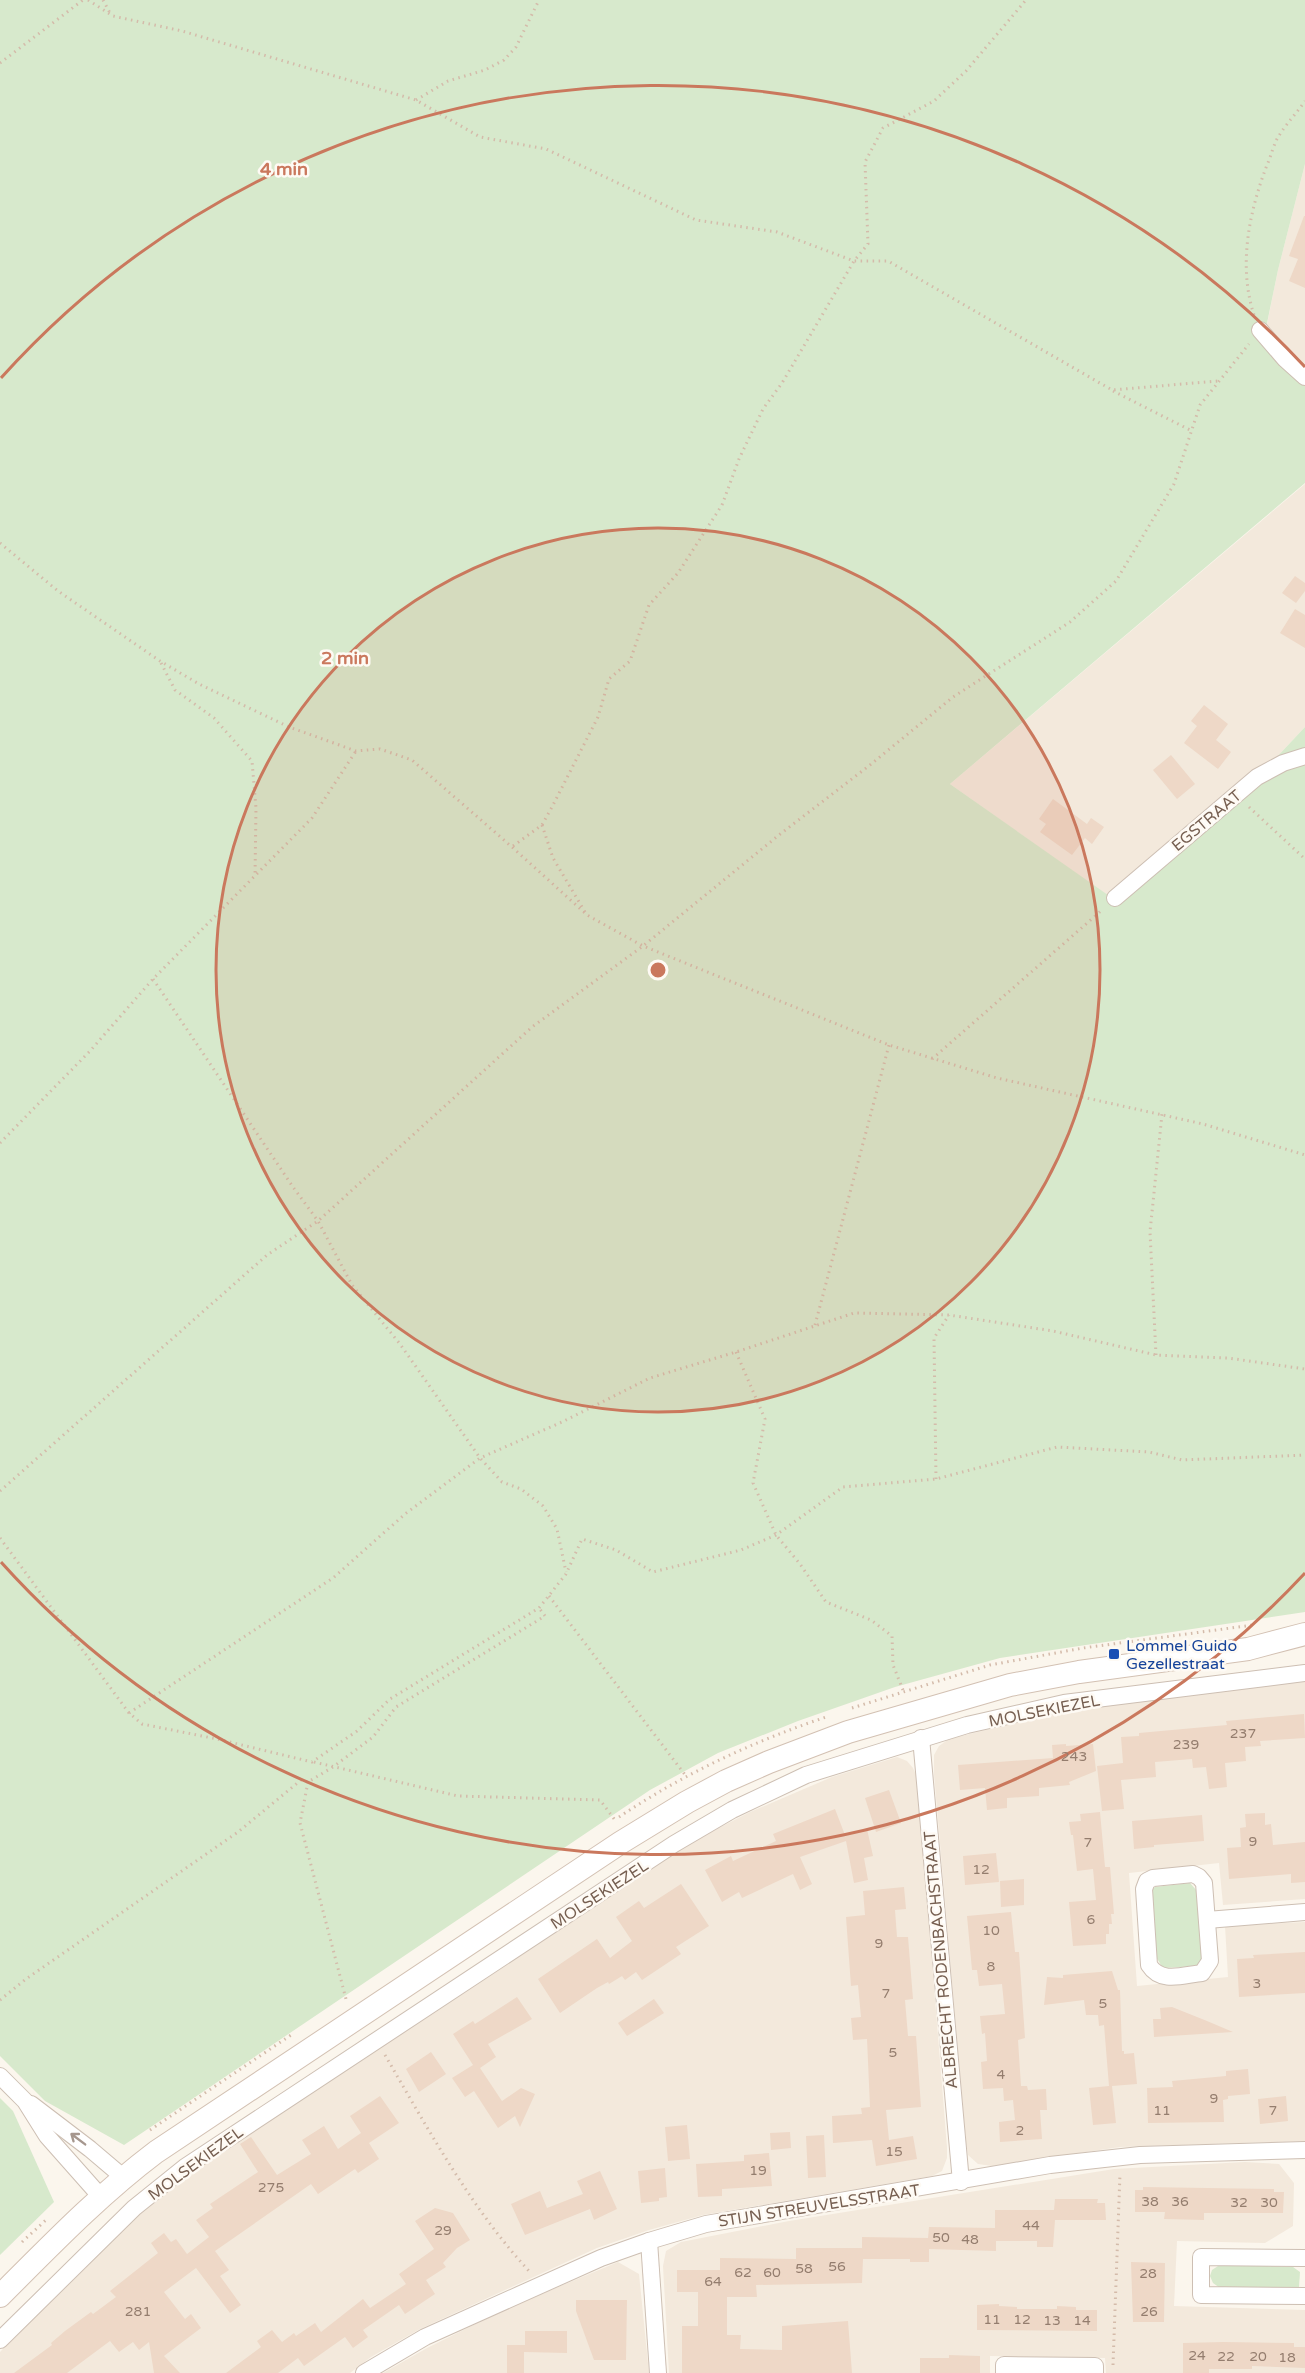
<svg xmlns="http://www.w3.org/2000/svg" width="1305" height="2373" font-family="'Varela Round',sans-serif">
	<rect width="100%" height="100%" fill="#fbf6ed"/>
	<!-- residential -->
	<g fill="#f3e9dc">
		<path d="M 1305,164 L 1305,368 L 1266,329 L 1278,270 Z"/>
		<path d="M 1305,484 L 1305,727 L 1274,760 L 1115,901 L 950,784 Z"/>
		<path d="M 1305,1679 L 1305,1899 L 1223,1905 L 1219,1863 L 1129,1873 L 1137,1986 L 1228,1977 L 1225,1926 L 1305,1922 L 1305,2141 L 1120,2147 L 992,2166 L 978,2164 L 968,2155 L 966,2142 L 934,1774 L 934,1755 L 939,1746 L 949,1739 L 1072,1709 Z"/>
		<path d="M 897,1757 L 907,1761 L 913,1768 L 917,1777 L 947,2147 L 947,2158 L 942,2171 L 932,2176 L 703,2215 L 649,2230 L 597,2248 L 420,2329 L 371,2357 L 350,2373 L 0,2373 L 0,2352 L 100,2249 L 170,2187 L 682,1847 L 750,1812 L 832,1777 Z"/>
		<path d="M 1245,2162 L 1279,2164 L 1294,2183 L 1293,2226 L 1265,2243 L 1177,2241 L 1174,2306 L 1305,2310 L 1305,2373 L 1106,2373 L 1105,2358 L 990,2356 L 990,2373 L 669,2373 L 663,2266 L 666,2251 L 681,2242 L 789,2221 L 1114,2169 Z"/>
		<path d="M 618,2262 L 639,2274 L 649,2373 L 383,2373 L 427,2348 L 508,2308 Z"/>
	</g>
	<!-- green -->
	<g fill="#d7e9cc">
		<path d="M 0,0 L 1305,0 L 1305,164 L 1278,270 L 1266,328 L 1305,368 L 1305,483 L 950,784 L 1115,900 L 1274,760 L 1305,727 L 1305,1612 L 1000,1658 L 895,1687 L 798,1721 L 718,1753 L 650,1790 L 124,2145 L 45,2101 L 0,2056 Z"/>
		<path d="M 1190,1883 L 1197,1891 L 1203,1957 L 1198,1966 L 1163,1968 L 1156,1957 L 1152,1890 L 1155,1887 Z"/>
		<path d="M 0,2098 L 13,2111 L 54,2202 L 0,2255 Z"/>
		<path d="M 1221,2264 L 1293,2267 L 1300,2272 L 1299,2287 L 1291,2291 L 1220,2288 L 1213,2283 L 1210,2276 L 1212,2270 Z"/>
	</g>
	<!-- building -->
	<g fill="#eed8c7">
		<path d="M 1304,216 L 1305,216 L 1305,288 L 1289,281 L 1298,259 L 1289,256 Z"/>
		<path d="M 1295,576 L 1305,583 L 1305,591 L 1296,603 L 1282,593 Z"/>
		<path d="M 1295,609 L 1305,615 L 1305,648 L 1280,633 Z"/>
		<path d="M 1204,705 L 1228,724 L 1216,740 L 1231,752 L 1218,769 L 1184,743 L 1197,726 L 1191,721 Z"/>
		<path d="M 1171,755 L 1195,784 L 1177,799 L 1153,770 Z"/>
		<path d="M 1053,799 L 1087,824 L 1091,818 L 1104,827 L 1092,844 L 1085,838 L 1072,855 L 1040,832 L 1046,824 L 1039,819 Z"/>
		<path d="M 1304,1714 L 1305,1738 L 1260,1741 L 1261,1746 L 1245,1747 L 1246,1761 L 1225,1763 L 1227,1787 L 1209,1789 L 1206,1767 L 1193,1768 L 1192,1759 L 1155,1762 L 1156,1777 L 1121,1780 L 1124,1809 L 1102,1811 L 1097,1766 L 1123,1763 L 1121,1737 L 1139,1736 L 1139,1733 L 1227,1725 L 1226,1721 Z"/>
		<path d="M 1066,1744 L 1066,1746 L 1093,1744 L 1096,1771 L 1069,1782 L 1070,1785 L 1039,1788 L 1039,1796 L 1007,1798 L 1007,1808 L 987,1810 L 985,1788 L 960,1790 L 958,1765 L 1053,1758 L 1052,1745 Z"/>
		<path d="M 889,1790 L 901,1823 L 876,1832 L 865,1798 Z"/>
		<path d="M 835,1809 L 845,1835 L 867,1829 L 873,1856 L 864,1858 L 868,1880 L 854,1883 L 846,1841 L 800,1857 L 812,1884 L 800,1890 L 793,1874 L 742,1898 L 739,1892 L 722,1902 L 705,1870 L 731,1856 L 733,1861 L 776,1841 L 773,1834 Z"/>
		<path d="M 1100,1812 L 1105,1867 L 1110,1867 L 1114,1914 L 1111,1914 L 1112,1924 L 1109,1924 L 1109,1934 L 1106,1934 L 1106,1944 L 1073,1946 L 1069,1902 L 1096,1900 L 1093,1869 L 1077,1871 L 1073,1835 L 1071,1835 L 1069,1822 L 1081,1821 L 1080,1814 Z"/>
		<path d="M 1265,1813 L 1265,1825 L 1271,1824 L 1273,1845 L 1305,1842 L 1305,1882 L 1291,1883 L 1291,1874 L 1229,1879 L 1227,1848 L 1241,1847 L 1240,1828 L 1246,1827 L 1245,1814 Z"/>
		<path d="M 1202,1815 L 1204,1841 L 1154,1845 L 1154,1847 L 1134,1849 L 1132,1821 Z"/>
		<path d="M 996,1853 L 999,1882 L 965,1885 L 963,1856 Z"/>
		<path d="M 1024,1879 L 1024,1905 L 1001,1907 L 1000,1881 Z"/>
		<path d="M 681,1884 L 709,1926 L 676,1947 L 681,1954 L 642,1980 L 636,1972 L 625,1980 L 622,1976 L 609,1984 L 608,1982 L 597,1988 L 560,2013 L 538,1979 L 597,1939 L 610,1958 L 632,1941 L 616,1917 L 639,1901 L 644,1908 Z"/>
		<path d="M 904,1887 L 906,1909 L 895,1910 L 897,1937 L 908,1937 L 913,1999 L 905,2000 L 908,2036 L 916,2036 L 921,2107 L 886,2110 L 889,2140 L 913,2136 L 917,2159 L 876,2166 L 872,2140 L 833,2143 L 832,2116 L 862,2114 L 861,2108 L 870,2107 L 867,2039 L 853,2040 L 851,2018 L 861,2017 L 858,1985 L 851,1986 L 846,1917 L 865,1915 L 863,1891 Z"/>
		<path d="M 1011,1912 L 1015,1952 L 1019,1952 L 1025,2038 L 1018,2040 L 1021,2086 L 1027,2086 L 1028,2090 L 1046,2089 L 1047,2110 L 1040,2110 L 1042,2139 L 1000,2142 L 999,2122 L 1015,2120 L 1013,2100 L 1004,2101 L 1003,2088 L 983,2089 L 981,2062 L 987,2061 L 985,2033 L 982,2034 L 980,2016 L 1005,2014 L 1002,1984 L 979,1986 L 977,1970 L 972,1970 L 967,1916 Z"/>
		<path d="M 1305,1952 L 1305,1993 L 1239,1997 L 1237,1959 L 1254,1958 L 1253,1955 Z"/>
		<path d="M 1112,1971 L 1118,1990 L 1120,1990 L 1122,2051 L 1124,2051 L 1124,2054 L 1134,2053 L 1137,2084 L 1112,2086 L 1116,2123 L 1093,2125 L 1089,2088 L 1109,2086 L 1104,2025 L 1099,2026 L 1098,2015 L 1086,2015 L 1084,2000 L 1044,2005 L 1047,1977 L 1063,1978 L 1063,1975 Z"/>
		<path d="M 517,1997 L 532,2019 L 488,2044 L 496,2057 L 480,2068 L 502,2101 L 521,2088 L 535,2094 L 520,2127 L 515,2116 L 498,2128 L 474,2091 L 465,2097 L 452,2078 L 473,2065 L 453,2034 L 473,2021 L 475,2024 Z"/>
		<path d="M 654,1999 L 664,2013 L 627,2036 L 618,2023 Z"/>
		<path d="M 1172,2007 L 1207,2021 L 1233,2032 L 1154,2037 L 1153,2019 L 1161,2019 L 1160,2008 Z"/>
		<path d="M 431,2052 L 446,2074 L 419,2092 L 406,2069 Z"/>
		<path d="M 1248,2069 L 1250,2094 L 1228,2096 L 1228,2099 L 1223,2100 L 1224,2122 L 1148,2123 L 1147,2088 L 1173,2087 L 1172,2081 L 1226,2076 L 1226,2071 Z"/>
		<path d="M 380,2096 L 399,2123 L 369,2143 L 379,2159 L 358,2173 L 355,2169 L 318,2194 L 311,2184 L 215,2251 L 229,2270 L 220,2276 L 241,2305 L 230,2313 L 196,2268 L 164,2292 L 185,2319 L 191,2314 L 201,2328 L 164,2356 L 180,2373 L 154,2373 L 149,2342 L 139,2350 L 133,2342 L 119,2352 L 110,2341 L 67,2373 L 14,2373 L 52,2345 L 51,2343 L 65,2331 L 91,2312 L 93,2314 L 116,2297 L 110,2291 L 158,2253 L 151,2243 L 164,2233 L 171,2242 L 176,2239 L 187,2254 L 209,2237 L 196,2220 L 213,2208 L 210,2204 L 258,2172 L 240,2144 L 251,2137 L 277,2175 L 311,2154 L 302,2140 L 324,2126 L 338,2149 L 361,2133 L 350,2116 Z"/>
		<path d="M 1286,2096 L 1288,2121 L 1260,2124 L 1258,2099 Z"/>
		<path d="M 687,2125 L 690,2159 L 668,2161 L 665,2127 Z"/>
		<path d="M 790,2132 L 791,2148 L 771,2150 L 770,2133 Z"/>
		<path d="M 824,2135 L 826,2177 L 808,2178 L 806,2136 Z"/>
		<path d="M 769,2153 L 772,2186 L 722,2189 L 722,2196 L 698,2197 L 696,2164 L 744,2161 L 744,2155 Z"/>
		<path d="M 665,2168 L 667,2197 L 659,2198 L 659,2201 L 641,2203 L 638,2171 Z"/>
		<path d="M 600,2171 L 617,2209 L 594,2220 L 590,2209 L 525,2235 L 511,2204 L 540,2191 L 547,2208 L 583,2194 L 577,2181 Z"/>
		<path d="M 1143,2187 L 1274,2189 L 1274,2192 L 1284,2192 L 1283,2213 L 1204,2213 L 1204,2220 L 1164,2219 L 1165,2212 L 1135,2212 L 1135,2190 L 1143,2190 Z"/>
		<path d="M 1055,2199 L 1098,2199 L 1097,2203 L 1105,2203 L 1106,2220 L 1055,2220 L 1053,2247 L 1037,2247 L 1037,2241 L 996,2241 L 996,2251 L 929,2249 L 929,2262 L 910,2262 L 910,2259 L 863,2259 L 862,2283 L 756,2285 L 757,2297 L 727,2297 L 727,2335 L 741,2335 L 740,2349 L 782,2350 L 782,2326 L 848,2321 L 852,2373 L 682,2373 L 682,2326 L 698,2326 L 698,2292 L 677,2292 L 677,2270 L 720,2270 L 720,2258 L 796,2259 L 796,2248 L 862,2248 L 862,2237 L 928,2238 L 929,2227 L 995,2228 L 995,2210 L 1054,2210 Z"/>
		<path d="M 435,2208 L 453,2213 L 470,2240 L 457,2248 L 443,2263 L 446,2267 L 426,2280 L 435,2294 L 405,2314 L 399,2305 L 363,2330 L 368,2337 L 353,2348 L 345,2337 L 304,2366 L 298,2358 L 278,2373 L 226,2373 L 261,2347 L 257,2341 L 272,2330 L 282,2342 L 294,2333 L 296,2336 L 315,2323 L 321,2332 L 363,2299 L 370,2308 L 406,2284 L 399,2274 L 434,2249 L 415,2221 Z"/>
		<path d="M 1131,2262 L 1165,2263 L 1164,2322 L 1133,2322 Z"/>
		<path d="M 576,2300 L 627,2300 L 626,2360 L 594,2360 L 576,2311 Z"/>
		<path d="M 999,2304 L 999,2306 L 1017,2307 L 1017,2309 L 1057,2309 L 1057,2306 L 1076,2307 L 1076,2310 L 1097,2310 L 1097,2331 L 977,2330 L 977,2305 Z"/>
		<path d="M 525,2331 L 567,2331 L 567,2353 L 524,2352 L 524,2373 L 507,2373 L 507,2345 L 525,2345 Z"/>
		<path d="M 1223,2342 L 1294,2343 L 1294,2347 L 1305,2347 L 1305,2368 L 1252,2366 L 1252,2369 L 1209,2369 L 1209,2373 L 1183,2373 L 1183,2343 Z"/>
		<path d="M 949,2355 L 980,2356 L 980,2373 L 920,2373 L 920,2358 L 949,2358 Z"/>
	</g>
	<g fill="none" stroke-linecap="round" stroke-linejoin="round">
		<!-- minor casing -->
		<g stroke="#cdbfb3" stroke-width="18">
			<g id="minor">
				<path d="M 1260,330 L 1285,359 L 1305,377"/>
				<path d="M 1115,898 L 1257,777 L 1283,763 L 1305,756"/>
				<path d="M 921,1738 L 961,2182"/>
				<path d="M 1193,1874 L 1199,1877 L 1204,1883 L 1210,1961 L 1202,1973 C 1183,1975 1161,1984 1149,1965 L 1144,1889 L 1147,1881 L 1153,1878 Z"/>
				<path d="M 1207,1920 L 1305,1912"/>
				<path d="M 0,2076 L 25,2101 L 47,2136 L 101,2197"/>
				<path d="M 31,2104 L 90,2149 L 123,2177"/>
				<path d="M 649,2241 L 658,2373"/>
				<path d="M 1305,2258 L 1201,2257 L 1201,2295 L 1305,2296"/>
				<path d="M 0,2340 L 134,2208 L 185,2167 L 674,1844 L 732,1810 L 806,1775 L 967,1725 L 1064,1703 L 1305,1673"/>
				<path d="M 364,2373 L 425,2337 L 601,2258 L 649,2241 L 706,2224 L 1050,2165 L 1140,2155 L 1305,2150"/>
				<path d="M 1004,2373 L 1004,2365 L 1095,2366 L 1095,2373"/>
			</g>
		</g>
		<!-- secondary casing -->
		<g stroke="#d3c1b3" stroke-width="24">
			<path id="secondary" d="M 0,2296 C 50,2246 99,2195 156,2152 L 620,1843 L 687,1802 L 726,1781 L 769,1762 L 848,1732 L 1010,1685 L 1079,1672 L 1248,1649 L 1305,1634"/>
		</g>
		<!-- path -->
		<g stroke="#d4bbaa" stroke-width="3" stroke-dasharray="1.5 4.5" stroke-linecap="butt">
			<path d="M 88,0 L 113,16 L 182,31 L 416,100 L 480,137 L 546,149 L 696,220 L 777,232 L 854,261 L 888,261 L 1112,390 L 1218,381"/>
			<path d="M 103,0 L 110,13"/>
			<path d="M 0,63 L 83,0"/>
			<path d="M 416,100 L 448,81 L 485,70 L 504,60 L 516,47 L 539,0"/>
			<path d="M 1254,315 C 1238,266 1249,212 1267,165 C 1271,156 1273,147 1277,139 C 1285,125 1296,114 1305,101"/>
			<path d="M 1113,391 L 1192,431"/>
			<path d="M 0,543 L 58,591 L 160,661 L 199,684 L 289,727 L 356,751 L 380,749 L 412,760 L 512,847 L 587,915 L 643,946 L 889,1045 L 997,1078 L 1203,1124 L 1305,1155"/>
			<path d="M 161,663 L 175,690 L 214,718 L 252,761 L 256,808 L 255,876"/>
			<path d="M 1249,807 L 1305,859"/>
			<path d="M 542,825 L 553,858 L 585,912"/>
			<path d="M 513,846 L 542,825 L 552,807 L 598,717 L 609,679 L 630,661 L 649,605 L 678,573 L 722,505 L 739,459 L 763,409 L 782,383 L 854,261 L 868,244 L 865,162 L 883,128 L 934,101 L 966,71 L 1026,0"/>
			<path d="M 153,979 L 293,1187 L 318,1221 L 352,1285 L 400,1344 L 480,1458 L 502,1482 L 521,1489 L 543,1506 L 557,1529 L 566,1572"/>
			<path d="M 932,1059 L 1102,910"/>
			<path d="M 0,1143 L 90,1051 L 153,979 L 312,818 L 356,751"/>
			<path d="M 815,1325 L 889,1045"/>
			<path d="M 736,1352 L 765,1419 L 753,1483 L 776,1535 L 800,1564 L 826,1602 L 871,1620 L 892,1636 L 893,1665 L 903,1690"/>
			<path d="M 1156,1355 L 1150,1232 L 1162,1114"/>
			<path d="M 936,1479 L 934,1338 L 949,1315"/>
			<path d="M 0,1491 L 267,1255 L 318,1221 L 532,1027 L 643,946 L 779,835 L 870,765 L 953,697 L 1070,622 L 1116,581 L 1174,484 L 1200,405 L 1249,344"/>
			<path d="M 0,1538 L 129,1713 L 142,1724 L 217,1739 L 312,1762 L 357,1731 L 390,1699 L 539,1608 L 566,1574 L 582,1539 L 616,1550 L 653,1572 L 741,1550 L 776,1535 L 843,1487 L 936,1479 L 1057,1447 L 1149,1452 L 1182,1460 L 1305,1455"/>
			<path d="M 549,1596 L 686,1776"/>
			<path d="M 852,1708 L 990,1665 L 1083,1648 L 1253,1625"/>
			<path d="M 129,1713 L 333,1578 L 405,1514 L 480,1458 L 562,1422 L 650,1378 L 736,1352 L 854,1313 L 949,1315 L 1053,1331 L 1156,1355 L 1228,1358 L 1305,1369"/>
			<path d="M 314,1762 L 458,1796 L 600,1800 L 615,1820"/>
			<path d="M 308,1782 L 300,1823 L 346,1999"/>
			<path d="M 619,1817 C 685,1773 754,1741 829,1716"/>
			<path d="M 0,2000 L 26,1979 L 238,1832 L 301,1780 L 308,1782 L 333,1767 L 373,1737 L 396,1707 L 545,1616 L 539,1608"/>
			<path d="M 385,2055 C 428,2129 471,2208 529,2271"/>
			<path d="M 150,2130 L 294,2033"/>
			<path d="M 22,2242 L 46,2220"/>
			<path d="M 1113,2365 L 1120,2174"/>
		</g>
		<!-- minor -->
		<use href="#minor" stroke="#fff" stroke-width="16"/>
		<!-- secondary -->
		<use href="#secondary" stroke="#fff" stroke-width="22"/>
	</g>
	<!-- one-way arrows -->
	<defs><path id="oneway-shaft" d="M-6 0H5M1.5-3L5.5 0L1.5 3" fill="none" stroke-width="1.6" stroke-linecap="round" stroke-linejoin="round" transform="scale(1.5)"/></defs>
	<use stroke="#a6978e" href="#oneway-shaft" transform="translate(78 2139) rotate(-143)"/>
	<!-- distance rings -->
	<circle cx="658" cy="970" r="442" fill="#ca785d" fill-opacity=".12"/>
	<g fill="none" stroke="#ca785d" stroke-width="3">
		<circle cx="658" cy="970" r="442"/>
		<path d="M1305 1573A884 884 0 0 1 1 1562M1 378A884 884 0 0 1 1305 367"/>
	</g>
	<!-- markers -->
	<rect fill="#1a4fb4" stroke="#fefaf4" stroke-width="2" x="1108" y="1648" width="12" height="12" rx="3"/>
	<g text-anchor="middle" stroke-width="5" stroke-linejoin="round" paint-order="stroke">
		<!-- number labels -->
		<g font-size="14" fill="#947d6e">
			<text x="1243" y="1738">237</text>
			<text x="1186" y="1749">239</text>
			<text x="1074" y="1761">243</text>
			<text x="1253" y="1846">9</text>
			<text x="1088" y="1847">7</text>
			<text x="981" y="1874">12</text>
			<text x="1091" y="1924">6</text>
			<text x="991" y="1935">10</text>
			<text x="879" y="1948">9</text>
			<text x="991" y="1971">8</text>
			<text x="1257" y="1988">3</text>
			<text x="886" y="1998">7</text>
			<text x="1103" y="2008">5</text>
			<text x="893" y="2057">5</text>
			<text x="1001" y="2079">4</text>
			<text x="1214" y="2103">9</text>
			<text x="1162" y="2115">11</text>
			<text x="1273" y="2115">7</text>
			<text x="1020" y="2135">2</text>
			<text x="894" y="2156">15</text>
			<text x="758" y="2175">19</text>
			<text x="271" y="2192">275</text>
			<text x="1150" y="2206">38</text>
			<text x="1180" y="2206">36</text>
			<text x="1239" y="2207">32</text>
			<text x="1269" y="2207">30</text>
			<text x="1031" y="2230">44</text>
			<text x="443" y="2235">29</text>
			<text x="941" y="2242">50</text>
			<text x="970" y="2244">48</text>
			<text x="837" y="2271">56</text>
			<text x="804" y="2273">58</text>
			<text x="743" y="2277">62</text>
			<text x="772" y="2277">60</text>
			<text x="1148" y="2278">28</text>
			<text x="713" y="2286">64</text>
			<text x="138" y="2316">281</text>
			<text x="1149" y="2316">26</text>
			<text x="992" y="2324">11</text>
			<text x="1022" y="2324">12</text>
			<text x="1052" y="2325">13</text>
			<text x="1082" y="2325">14</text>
			<text x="1197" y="2360">24</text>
			<text x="1226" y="2361">22</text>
			<text x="1258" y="2361">20</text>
			<text x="1287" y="2362">18</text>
		</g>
		<!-- street labels -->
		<g font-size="16" fill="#765f51" stroke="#fefaf4">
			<text transform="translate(1206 820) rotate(-40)" y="6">EGSTRAAT</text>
			<text transform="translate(1044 1710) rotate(-11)" y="6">MOLSEKIEZEL</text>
			<text transform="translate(599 1894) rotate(-33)" y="6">MOLSEKIEZEL</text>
			<text transform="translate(940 1960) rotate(-95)" y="6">ALBRECHT RODENBACHSTRAAT</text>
			<text transform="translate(195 2163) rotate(-36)" y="6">MOLSEKIEZEL</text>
			<text transform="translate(819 2205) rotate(-9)" y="6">STIJN STREUVELSSTRAAT</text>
		</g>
		<!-- transit labels -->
		<g font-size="16" fill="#164399" stroke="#fefaf4" text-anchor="start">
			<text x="1126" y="1651">Lommel Guido<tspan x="1126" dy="18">Gezellestraat</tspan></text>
		</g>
	</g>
	<circle cx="658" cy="970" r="9" fill="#ca785d" stroke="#fefaf4" stroke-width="3"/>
	<g font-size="18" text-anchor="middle" font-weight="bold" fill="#ca785d" stroke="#fefaf4" stroke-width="5" stroke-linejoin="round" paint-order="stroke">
		<text x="284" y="175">4 min</text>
		<text x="345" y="664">2 min</text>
	</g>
</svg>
